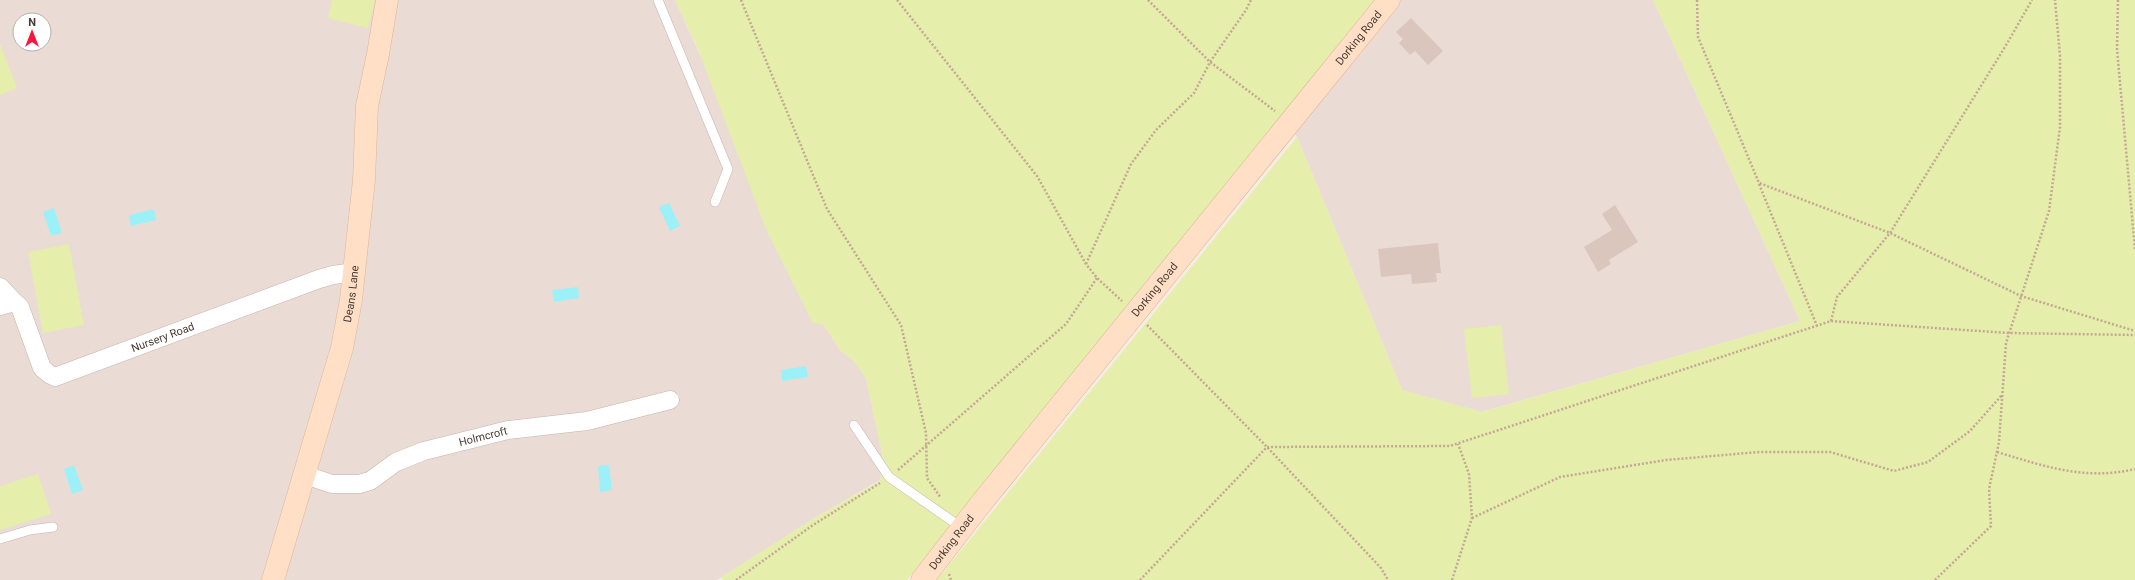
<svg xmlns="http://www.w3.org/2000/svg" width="2135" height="580" font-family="Roboto,sans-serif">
	<rect width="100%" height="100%" fill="#f5ece6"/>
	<!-- residential -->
	<g fill="#eadcd4" fill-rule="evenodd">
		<path d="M 0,0 L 675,0 L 824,325 L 840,350 L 853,360 L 866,378 L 884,463 L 880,480 L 818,516 L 717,580 L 0,580 ZM 20,20 L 44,20 L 44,44 L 20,44 Z"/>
		<path d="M 1389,0 L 1653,0 L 1800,321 L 1481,412 L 1402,390 L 1297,137 L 1289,121 Z"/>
	</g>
	<!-- green -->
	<g fill="#e5eeaa">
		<path d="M 332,0 L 375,0 L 368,28 L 328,18 Z"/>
		<path d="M 675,0 L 1374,0 L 907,580 L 722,580 L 723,576 L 818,516 L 880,481 L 884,463 L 866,378 L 853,360 L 840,350 L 824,325 L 813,323 L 766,229 L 698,49 Z"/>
		<path d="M 1653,0 L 2135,0 L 2135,580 L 937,580 L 1297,137 L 1402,390 L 1482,412 L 1800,321 Z"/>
		<path d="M 0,44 L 17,88 L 0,95 Z"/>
		<path d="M 69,244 L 84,325 L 43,333 L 28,252 Z"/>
		<path d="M 1501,325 L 1509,394 L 1472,398 L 1464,329 Z"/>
		<path d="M 38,474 L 51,514 L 0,530 L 0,486 Z"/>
	</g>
	<!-- water -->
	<g fill="#9cf1f9">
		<path d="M 669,203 L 680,226 L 670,231 L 659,207 Z"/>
		<path d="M 54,208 L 62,233 L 51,236 L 43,212 Z"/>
		<path d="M 154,209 L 156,220 L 131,226 L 129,215 Z"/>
		<path d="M 578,287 L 579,298 L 554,302 L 552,290 Z"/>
		<path d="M 806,366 L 808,377 L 782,381 L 781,370 Z"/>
		<path d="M 74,465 L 83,490 L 72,494 L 64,469 Z"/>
		<path d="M 609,465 L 612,490 L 600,492 L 598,466 Z"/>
	</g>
	<!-- building -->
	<g fill="#dbc6bd">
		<path d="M 1411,18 L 1443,51 L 1428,65 L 1415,51 L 1410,55 L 1399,43 L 1403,39 L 1396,32 Z"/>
		<path d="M 1615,205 L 1638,242 L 1609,260 L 1611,264 L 1598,272 L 1584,247 L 1612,230 L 1602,214 Z"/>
		<path d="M 1438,243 L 1441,273 L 1436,273 L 1437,282 L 1412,284 L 1411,274 L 1381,277 L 1378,249 Z"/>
	</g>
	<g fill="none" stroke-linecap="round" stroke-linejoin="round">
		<!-- lane casing -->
		<g stroke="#c5b3ab" stroke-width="10">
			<g id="lane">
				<path d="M 658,0 L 728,169 L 715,202"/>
				<path d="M 854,425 L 889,477 L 962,528"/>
				<path d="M 0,539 L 30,530 L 53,527"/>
			</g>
		</g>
		<!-- street casing -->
		<g stroke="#c5b3ab" stroke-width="19">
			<g id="street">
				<path d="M 0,287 L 14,302"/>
				<path id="s1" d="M 0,306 L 14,302 L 20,307 L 42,368 L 49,374 L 55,377 L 319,279 L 333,275 L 355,272"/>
				<path id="s2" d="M 305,475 L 332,484 L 359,484 L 370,481 L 396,462 L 424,451 L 508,430 L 587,421 L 670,400"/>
			</g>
		</g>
		<!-- secondary casing -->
		<g stroke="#e1b495" stroke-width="23">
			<g id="secondary">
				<path id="s3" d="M 273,580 L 327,398 L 342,348 L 351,300 L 364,180 L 367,106 L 378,54 L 387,0"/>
				<path id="s4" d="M 922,580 L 979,506 L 1389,0"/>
			</g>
		</g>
		<!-- path -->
		<g stroke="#c5a697" stroke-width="2.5" stroke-dasharray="2 2" stroke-linecap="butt">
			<path d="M 741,0 L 827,209 L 901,325 L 926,433 L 927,478 L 941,498"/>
			<path d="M 897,0 L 1037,176 L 1086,264 L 1097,278 L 1122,301"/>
			<path d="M 1148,0 L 1210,62 L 1275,111"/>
			<path d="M 1697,0 L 1698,37 L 1759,183 L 1890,233 L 2021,296 L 2135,331"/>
			<path d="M 2118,0 L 2117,49 L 2135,250"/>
			<path d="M 1759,184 L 1817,326"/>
			<path d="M 1086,264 L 1131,164 L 1156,130 L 1194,93 L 1210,62 L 1246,10 L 1251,0"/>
			<path d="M 1831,321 L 1837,297 L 1890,233 L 2005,47 L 2032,0"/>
			<path d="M 1147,325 L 1267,447 L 1381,568 L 1388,580"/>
			<path d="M 1997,452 C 2044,466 2085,481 2135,469"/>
			<path d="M 898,470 L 1066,324 L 1097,278"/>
			<path d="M 1472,518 L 1560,477 L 1666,460 L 1759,452 L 1830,452 L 1894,471 L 1928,462 L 1970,431 L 2002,395"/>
			<path d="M 949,574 L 951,580"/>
			<path d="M 736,580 L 813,525 L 880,483"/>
			<path d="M 1140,580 L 1267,447 L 1450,446 L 1831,321 L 2009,333 L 2135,335"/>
			<path d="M 1452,580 L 1472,518 L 1469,474 L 1458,444"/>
			<path d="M 1935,580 L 1991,526 L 1989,489 L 1999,442 L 2006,343 L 2049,211 L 2060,127 L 2060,56 L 2055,0"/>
		</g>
		<!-- lane -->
		<use href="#lane" stroke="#fff" stroke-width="9"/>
		<!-- street -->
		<use href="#street" stroke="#fff" stroke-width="18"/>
		<!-- secondary -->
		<use href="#secondary" stroke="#ffdfc6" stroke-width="22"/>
	</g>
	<g text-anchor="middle" stroke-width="3" stroke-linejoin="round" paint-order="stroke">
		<!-- street labels -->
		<g font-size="11" fill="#493a34" stroke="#fff">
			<text dy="4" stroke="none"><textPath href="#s4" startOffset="696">Dorking Road</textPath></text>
			<text dy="4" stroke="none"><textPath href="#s4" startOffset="372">Dorking Road</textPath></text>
			<text dy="4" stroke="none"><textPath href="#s3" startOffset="297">Deans Lane</textPath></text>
			<text dy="4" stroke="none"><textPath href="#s1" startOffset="218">Nursery Road</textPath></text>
			<text dy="4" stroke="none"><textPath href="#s2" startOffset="190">Holmcroft</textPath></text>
			<text dy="4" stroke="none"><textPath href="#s4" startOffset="48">Dorking Road</textPath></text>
		</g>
	</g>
	<!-- north arrow -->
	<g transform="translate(32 32)"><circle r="19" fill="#ffffff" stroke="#b6b0ae"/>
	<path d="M0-3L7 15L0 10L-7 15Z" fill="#ff133c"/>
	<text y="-6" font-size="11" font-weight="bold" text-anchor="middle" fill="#493a34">N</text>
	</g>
</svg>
